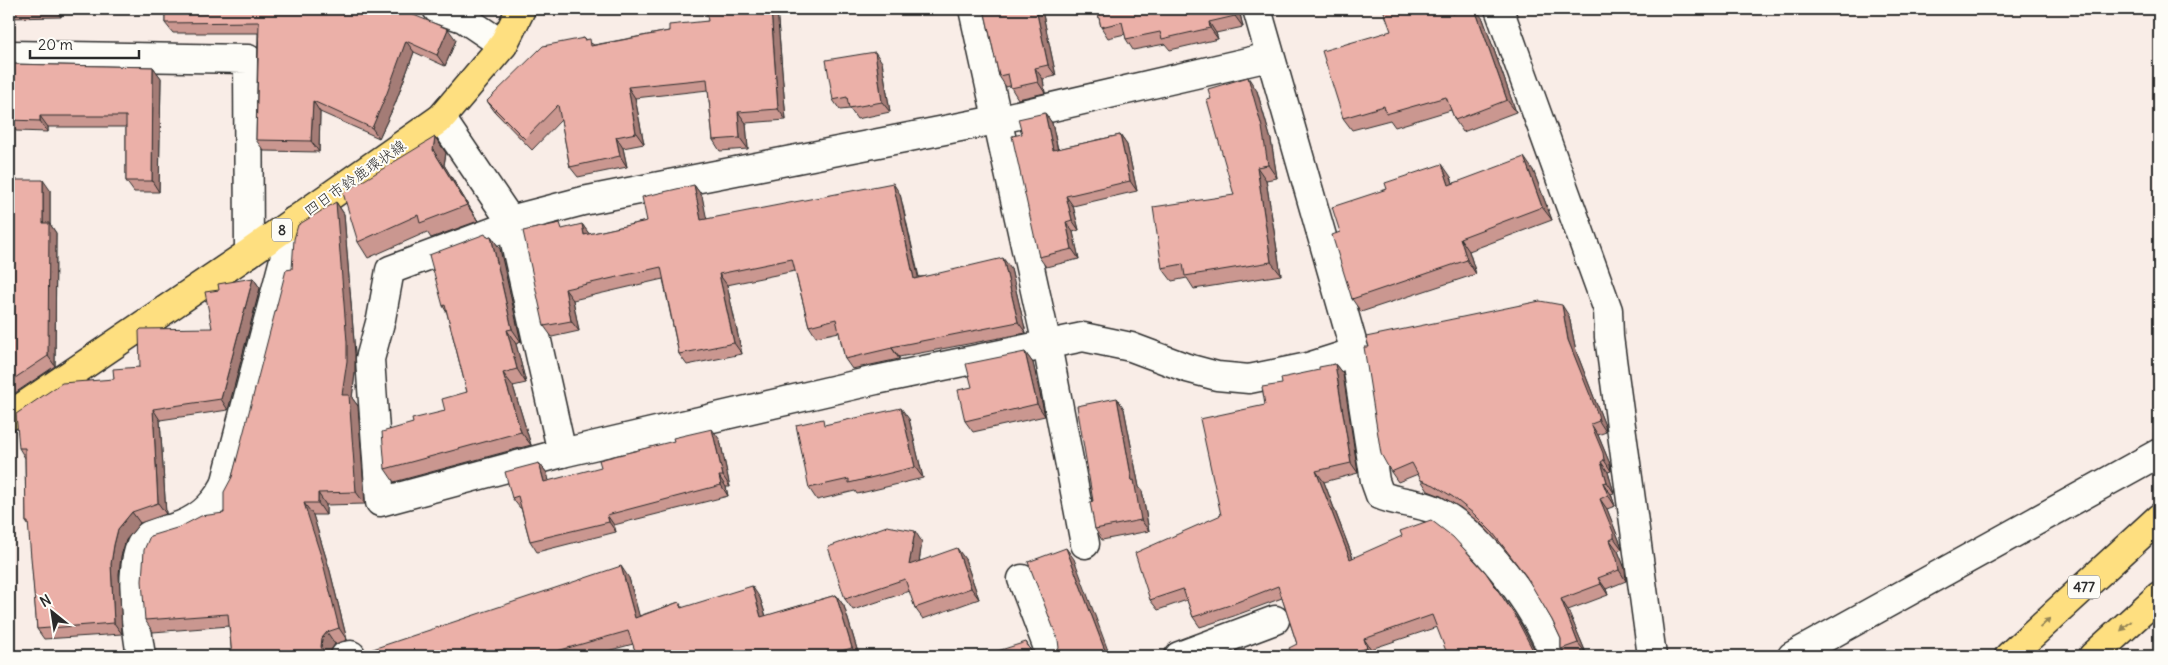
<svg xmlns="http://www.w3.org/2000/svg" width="2168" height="665" font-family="Delius,'Klee One',sans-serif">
	<rect width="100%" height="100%" fill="#f9ede7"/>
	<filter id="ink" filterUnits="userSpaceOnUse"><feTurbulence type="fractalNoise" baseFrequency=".02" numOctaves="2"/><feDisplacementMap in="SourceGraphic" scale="10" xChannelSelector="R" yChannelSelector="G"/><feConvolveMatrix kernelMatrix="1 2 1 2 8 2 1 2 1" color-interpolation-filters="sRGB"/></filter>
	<g filter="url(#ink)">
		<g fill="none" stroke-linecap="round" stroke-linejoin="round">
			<!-- minor casing -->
			<g stroke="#2b2b2b" stroke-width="31">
				<g id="minor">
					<path d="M 437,9 L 463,18 L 503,45"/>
					<path d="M 973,9 L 1047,345 L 1085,544"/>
					<path d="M 1257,9 L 1355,352 L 1375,481 L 1380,495 C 1397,503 1419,502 1435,510 C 1482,533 1536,608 1554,656"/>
					<path d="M 1499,9 L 1608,310 L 1609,337 L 1652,656"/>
					<path d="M 9,55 L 248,59 L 249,253"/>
					<path d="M 441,118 L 510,220 L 562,453 L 876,380 L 1083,337 L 1131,347 L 1187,368 L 1217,376 L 1249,379 L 1308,367 L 1355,352"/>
					<path d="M 510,220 L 583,201 L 996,120 L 1269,57"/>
					<path d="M 511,225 L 390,270 L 381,319 L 370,359 L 380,502 L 562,453"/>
					<path d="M 1022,579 L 1051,656"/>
					<path d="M 141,656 C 137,632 125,552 148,536 C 155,531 165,530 173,528 C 197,521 213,507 225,485 L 294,221"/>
					<path d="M 345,656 L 351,655"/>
					<path d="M 1179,656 L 1275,620"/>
					<path d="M 1792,656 L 2159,453"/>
				</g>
			</g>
			<!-- major casing -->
			<g stroke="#2b2b2b" stroke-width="31">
				<path id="major" d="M 9,416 L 249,253 L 441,118 L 503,45 L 521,9"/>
			</g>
			<!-- highway casing -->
			<g stroke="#2b2b2b" stroke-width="31">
				<g id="highway">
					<path d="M 2009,656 L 2159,518"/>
					<path d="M 2093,656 L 2159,596"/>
				</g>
			</g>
			<!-- minor -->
			<use href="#minor" stroke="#fdfcf7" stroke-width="28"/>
			<!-- major -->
			<use href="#major" stroke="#fedf80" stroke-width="28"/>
			<!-- highway -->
			<use href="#highway" stroke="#fedf80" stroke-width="28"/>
		</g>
		<!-- wall -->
		<g fill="#ca9790" stroke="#2b2b2b">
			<path d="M 9,9 L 61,9 L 61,17 L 9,18 Z"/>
			<path d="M 165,9 L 456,40 L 445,66 L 414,52 L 395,104 L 379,138 L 320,112 L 319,152 L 264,151 L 256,140 L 258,33 L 173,33 L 165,23 Z"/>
			<path d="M 777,9 L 786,120 L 746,123 L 748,149 L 720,151 L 713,140 L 708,90 L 635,98 L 644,144 L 623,148 L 627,167 L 578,177 L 570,167 L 561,120 L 532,150 L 495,112 L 487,101 L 584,38 L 586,40 L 594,45 L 669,31 L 708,21 Z"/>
			<path d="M 984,9 L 1051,9 L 1042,10 L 1056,76 L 1043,79 L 1045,93 L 1018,99 L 1010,86 L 1006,87 L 999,76 Z"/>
			<path d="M 1097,9 L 1239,9 L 1243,27 L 1216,33 L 1218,39 L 1170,50 L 1165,44 L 1133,50 L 1126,39 L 1125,34 L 1108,38 L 1101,27 Z"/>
			<path d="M 1456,12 L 1483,19 L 1516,112 L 1463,132 L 1455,120 L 1451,110 L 1395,127 L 1390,120 L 1352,130 L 1343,118 L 1391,31 Z"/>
			<path d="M 882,62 L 890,112 L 857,119 L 850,109 L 840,110 L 833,100 Z"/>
			<path d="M 9,64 L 153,67 L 161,78 L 159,192 L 134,192 L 126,181 L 126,127 L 48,127 L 48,132 L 16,131 L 11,124 L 9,124 Z"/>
			<path d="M 1257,91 L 1271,140 L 1277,178 L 1266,180 L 1281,275 L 1194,289 L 1187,278 L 1172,281 L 1162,268 L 1234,195 Z"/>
			<path d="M 1045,113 L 1052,123 L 1058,149 L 1120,135 L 1127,145 L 1137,191 L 1073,206 L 1079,230 L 1073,232 L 1079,259 L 1046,267 L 1039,257 L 1022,134 Z"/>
			<path d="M 435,137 L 446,153 L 444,165 L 478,221 L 431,238 L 427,232 L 368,258 L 358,242 Z"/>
			<path d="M 1533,170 L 1552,220 L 1469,251 L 1476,274 L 1361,312 L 1352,299 L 1340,232 L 1387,189 L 1451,177 L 1453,183 Z"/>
			<path d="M 9,180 L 50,190 L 50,224 L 56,233 L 55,366 L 9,397 Z"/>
			<path d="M 694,185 L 702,196 L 706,219 L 900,194 L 919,277 L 1011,269 L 1026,333 L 899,357 L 899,359 L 852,369 L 845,359 L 839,332 L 816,337 L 809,326 L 795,271 L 727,285 L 742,354 L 687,365 L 679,354 L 663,279 L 573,300 L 579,331 L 552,337 L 544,326 L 582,224 L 589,234 L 647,221 Z"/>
			<path d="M 336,202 L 344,214 L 355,354 L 355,373 L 352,398 L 358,406 L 365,504 L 326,505 L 326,515 L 313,515 L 330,571 L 347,640 L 335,644 L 331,650 L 330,656 L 232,656 L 229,626 L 153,632 L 145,620 L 180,527 L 224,513 L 232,477 L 292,269 Z"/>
			<path d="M 491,236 L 500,249 L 521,342 L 516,344 L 526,383 L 513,386 L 531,445 L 394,482 L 385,469 L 413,423 L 445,411 L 467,392 L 447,313 L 443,306 L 487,237 Z"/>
			<path d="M 253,278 L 260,288 L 228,410 L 160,420 L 166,514 L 140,523 L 126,540 L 121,556 L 119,574 L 122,634 L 44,639 L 37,629 L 29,526 L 26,522 L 25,458 L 19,448 L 114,379 L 140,367 L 212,328 L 219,290 Z"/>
			<path d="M 1569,316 L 1576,351 L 1605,426 L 1606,432 L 1598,435 L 1610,464 L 1611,471 L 1608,472 L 1614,493 L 1611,494 L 1615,506 L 1607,509 L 1621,545 L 1622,549 L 1618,551 L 1625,569 L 1626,581 L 1606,589 L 1608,595 L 1568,610 L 1586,653 L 1578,656 L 1567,656 L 1561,649 L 1561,639 L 1552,620 L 1529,580 L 1500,544 L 1482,525 L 1461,508 L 1441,496 L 1428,491 L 1421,480 L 1418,474 L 1398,482 L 1391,472 Z"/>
			<path d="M 1025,352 L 1033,363 L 1045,416 L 973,432 L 965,421 L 972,387 Z"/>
			<path d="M 1335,364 L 1343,374 L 1358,473 L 1324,482 L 1353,558 L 1521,624 L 1437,627 L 1371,649 L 1374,656 L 1292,656 L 1297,644 L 1282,598 L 1234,616 L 1200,627 L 1193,617 L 1187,600 L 1158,610 L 1150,600 L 1221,515 L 1265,405 L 1319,370 Z"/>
			<path d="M 1117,398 L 1124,409 L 1139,487 L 1142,491 L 1149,531 L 1102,540 L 1095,529 L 1093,501 Z"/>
			<path d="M 909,419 L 923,478 L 857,494 L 855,491 L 817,500 L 809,488 L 827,425 Z"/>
			<path d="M 720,440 L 730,487 L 726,487 L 728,496 L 614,525 L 616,532 L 537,552 L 530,541 L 521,508 L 520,508 L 512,498 L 539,463 L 547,473 L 549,481 Z"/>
			<path d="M 922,542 L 919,561 L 965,559 L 979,599 L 923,619 L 915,608 L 910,591 L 853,610 L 845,599 Z"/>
			<path d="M 629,578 L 639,616 L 679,602 L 683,608 L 760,598 L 766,616 L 836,595 L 844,606 L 859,656 L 637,656 L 633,644 L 589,656 L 352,656 Z"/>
		</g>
		<!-- shaded-wall -->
		<g fill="#a47b76" stroke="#2b2b2b">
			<path d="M 55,9 L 61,9 L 61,17 Z"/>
			<path d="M 771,9 L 777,9 L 786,120 L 778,109 Z"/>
			<path d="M 1036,9 L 1041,9 L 1042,10 L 1056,76 L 1048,65 Z"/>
			<path d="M 1234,9 L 1239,9 L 1243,27 L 1235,16 Z"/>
			<path d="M 1450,9 L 1455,9 L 1460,26 L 1452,14 Z"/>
			<path d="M 1475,9 L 1476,9 L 1483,19 L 1516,112 L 1507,100 Z"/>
			<path d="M 1209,22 L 1216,33 L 1218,39 L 1210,28 Z"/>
			<path d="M 448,29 L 456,40 L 445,66 L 437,55 Z"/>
			<path d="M 406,41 L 414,52 L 395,104 L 379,138 L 372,128 Z"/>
			<path d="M 875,52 L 882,62 L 890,112 L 882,102 Z"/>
			<path d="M 153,67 L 161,78 L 159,192 L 152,181 Z"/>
			<path d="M 1035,68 L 1043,79 L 1045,93 L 1038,82 Z"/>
			<path d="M 1248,77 L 1257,91 L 1271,140 L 1277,178 L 1268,165 Z"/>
			<path d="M 628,87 L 635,98 L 644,144 L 636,133 Z"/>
			<path d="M 313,101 L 320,112 L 319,152 L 311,141 Z"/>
			<path d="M 738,112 L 746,123 L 748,149 L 740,138 Z"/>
			<path d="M 1045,113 L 1052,123 L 1060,160 L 1053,150 Z"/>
			<path d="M 40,116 L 48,127 L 48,132 L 40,121 Z"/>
			<path d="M 1120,135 L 1127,145 L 1137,191 L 1130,181 Z"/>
			<path d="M 435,137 L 446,153 L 444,165 L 478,221 L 467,205 L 433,150 Z"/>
			<path d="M 616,137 L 623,148 L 627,167 L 620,156 Z"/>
			<path d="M 1524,157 L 1533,170 L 1552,220 L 1542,207 Z"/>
			<path d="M 1442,164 L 1451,177 L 1458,198 L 1449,185 Z"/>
			<path d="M 1257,167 L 1266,180 L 1281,275 L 1271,262 Z"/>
			<path d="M 43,180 L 50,190 L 50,224 L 56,233 L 55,366 L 48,356 L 43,223 Z"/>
			<path d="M 893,183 L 900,194 L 921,290 L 914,279 Z"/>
			<path d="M 694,185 L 702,196 L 709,230 L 701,220 Z"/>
			<path d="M 1066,196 L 1073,206 L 1079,230 L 1072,220 Z"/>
			<path d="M 336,202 L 344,214 L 355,354 L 355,373 L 352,398 L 358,406 L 365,504 L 356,492 L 342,395 Z"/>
			<path d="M 1066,222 L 1073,232 L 1079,259 L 1072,249 Z"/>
			<path d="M 582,224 L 590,235 L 584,235 Z"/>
			<path d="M 491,236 L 500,249 L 521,342 L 512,329 Z"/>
			<path d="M 1460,238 L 1469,251 L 1476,274 L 1467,260 Z"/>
			<path d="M 1003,258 L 1011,269 L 1026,333 L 1018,322 Z"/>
			<path d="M 719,274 L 727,285 L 742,354 L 734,343 Z"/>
			<path d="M 253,278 L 260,288 L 228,410 L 221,399 Z"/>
			<path d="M 565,289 L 573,300 L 579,331 L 571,321 Z"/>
			<path d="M 1562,305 L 1569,316 L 1576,351 L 1605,426 L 1606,432 L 1599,421 L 1568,340 Z"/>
			<path d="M 507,330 L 516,344 L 526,383 L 517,369 Z"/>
			<path d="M 891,347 L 899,357 L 899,359 L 892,348 Z"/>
			<path d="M 1025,352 L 1033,363 L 1045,416 L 1037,404 Z"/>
			<path d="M 1335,364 L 1343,374 L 1358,473 L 1351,463 Z"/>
			<path d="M 503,373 L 513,386 L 531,445 L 521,432 Z"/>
			<path d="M 1117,398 L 1124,409 L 1139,487 L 1142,491 L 1149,531 L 1141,520 L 1132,481 Z"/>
			<path d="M 901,408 L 909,419 L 923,478 L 915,467 Z"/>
			<path d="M 153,409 L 160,420 L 166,514 L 158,503 Z"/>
			<path d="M 1591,424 L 1598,435 L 1610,464 L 1611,471 L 1604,460 Z"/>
			<path d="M 712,429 L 720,440 L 730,487 L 723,476 Z"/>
			<path d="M 1601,462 L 1608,472 L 1614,493 L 1607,482 Z"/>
			<path d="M 539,463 L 547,473 L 552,493 L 544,482 Z"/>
			<path d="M 1316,471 L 1324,482 L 1357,569 L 1350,559 Z"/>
			<path d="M 719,476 L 726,487 L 728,496 L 721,485 Z"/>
			<path d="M 1603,483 L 1611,494 L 1615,506 L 1608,495 Z"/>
			<path d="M 318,493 L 326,505 L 326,515 L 318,503 Z"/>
			<path d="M 1600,499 L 1607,509 L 1621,545 L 1622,549 L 1614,538 Z"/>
			<path d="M 304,503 L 313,515 L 330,571 L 347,640 L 339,628 Z"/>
			<path d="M 132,512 L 140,523 L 126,540 L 121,556 L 119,574 L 122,634 L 114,623 L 111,564 L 114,545 L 118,529 Z"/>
			<path d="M 607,515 L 614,525 L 616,532 L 609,522 Z"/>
			<path d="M 915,531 L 922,542 L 917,576 L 909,565 Z"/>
			<path d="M 1610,540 L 1618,551 L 1625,569 L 1626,581 L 1619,570 Z"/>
			<path d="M 957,548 L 965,559 L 979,599 L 971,588 Z"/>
			<path d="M 1066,548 L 1074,559 L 1110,656 L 1107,656 Z"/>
			<path d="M 621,566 L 629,578 L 643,629 L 635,618 Z"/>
			<path d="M 1598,578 L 1606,589 L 1608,595 L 1601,584 Z"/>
			<path d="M 1493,583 L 1521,624 L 1538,656 L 1536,656 Z"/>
			<path d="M 752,586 L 760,598 L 770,629 L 761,617 Z"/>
			<path d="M 836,595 L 844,606 L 859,656 L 858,656 L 852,648 Z"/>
			<path d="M 1561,599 L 1568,610 L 1586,653 L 1578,643 Z"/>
			<path d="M 327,632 L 335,644 L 331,650 L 330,656 L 326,656 L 321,647 L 322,638 Z"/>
			<path d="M 1364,639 L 1371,649 L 1374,656 L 1367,648 Z"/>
			<path d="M 1026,642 L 1033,653 L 1035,656 L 1033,656 Z"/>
		</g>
		<!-- building -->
		<g fill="#ebb0a8" stroke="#2b2b2b">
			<path d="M 165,9 L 399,9 L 448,29 L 437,55 L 406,41 L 387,93 L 372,128 L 313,101 L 311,141 L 256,140 L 259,22 L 165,23 Z"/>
			<path d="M 706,9 L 771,9 L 778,109 L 738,112 L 740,138 L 713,140 L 707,79 L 628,87 L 636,133 L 616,137 L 620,156 L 570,167 L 558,105 L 525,139 L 487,101 L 543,46 L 584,38 L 584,40 L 590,39 L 591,46 L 669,31 L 669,25 L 708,21 Z"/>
			<path d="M 984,9 L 1036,9 L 1048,65 L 1035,68 L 1038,82 L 1011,88 L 1008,74 L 999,76 Z"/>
			<path d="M 1097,9 L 1234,9 L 1235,16 L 1209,22 L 1210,28 L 1162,39 L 1160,32 L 1126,39 L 1122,22 L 1101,27 Z"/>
			<path d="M 1383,9 L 1450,9 L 1452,14 L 1466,9 L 1475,9 L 1507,100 L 1455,120 L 1446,97 L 1386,114 L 1384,106 L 1343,118 L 1322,51 L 1391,31 Z"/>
			<path d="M 875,52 L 882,102 L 849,108 L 847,97 L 833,100 L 826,60 Z"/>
			<path d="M 9,64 L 153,67 L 152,181 L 126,181 L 126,116 L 40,116 L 40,121 L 9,120 Z"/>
			<path d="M 1248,77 L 1262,127 L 1268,165 L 1257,167 L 1271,262 L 1185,276 L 1183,264 L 1162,268 L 1153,207 L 1234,195 L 1207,100 L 1211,99 L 1208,89 Z"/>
			<path d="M 1045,113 L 1053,150 L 1120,135 L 1130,181 L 1066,196 L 1072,220 L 1066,222 L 1072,249 L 1039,257 L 1012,136 L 1022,134 L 1018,119 Z"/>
			<path d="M 435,137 L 433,150 L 467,205 L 420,223 L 418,215 L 358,242 L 343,193 Z"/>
			<path d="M 1524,157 L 1542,207 L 1460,238 L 1467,260 L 1352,299 L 1332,235 L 1340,232 L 1332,207 L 1387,189 L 1385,183 L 1442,164 L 1449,185 Z"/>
			<path d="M 9,180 L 43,180 L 43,223 L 49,223 L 48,356 L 9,382 Z"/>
			<path d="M 893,183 L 914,279 L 1003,258 L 1018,322 L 891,347 L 892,348 L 845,359 L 836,319 L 809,326 L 792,259 L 719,274 L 734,343 L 679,354 L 661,267 L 565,289 L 571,321 L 544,326 L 523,231 L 560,223 L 562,229 L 582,224 L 584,235 L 647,221 L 642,197 L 694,185 L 701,220 Z"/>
			<path d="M 336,202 L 347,342 L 347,361 L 342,395 L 349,395 L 356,492 L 318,493 L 318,503 L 304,503 L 322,559 L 339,628 L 327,632 L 322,638 L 321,647 L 325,654 L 328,656 L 232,656 L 228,614 L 145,620 L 142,581 L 144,550 L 150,536 L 180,527 L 201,516 L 224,513 L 224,492 L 232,477 L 286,270 L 292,269 L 294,239 L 298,225 Z"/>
			<path d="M 485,234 L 487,237 L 491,236 L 512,329 L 507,330 L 517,369 L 503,373 L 521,432 L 385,469 L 382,432 L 413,423 L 412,419 L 445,411 L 442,399 L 467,392 L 445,305 L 443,306 L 429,255 Z"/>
			<path d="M 253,278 L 221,399 L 153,409 L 158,503 L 132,512 L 118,529 L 114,545 L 111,564 L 114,623 L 37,629 L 28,522 L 26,522 L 25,448 L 19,448 L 16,414 L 62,383 L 114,379 L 113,369 L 140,367 L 139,331 L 141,329 L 212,328 L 205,292 L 219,290 L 218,284 Z"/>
			<path d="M 1540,301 L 1562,305 L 1568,340 L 1598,415 L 1599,421 L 1591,424 L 1603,453 L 1604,460 L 1601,462 L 1607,482 L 1603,483 L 1608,495 L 1600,499 L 1614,534 L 1614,538 L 1610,540 L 1617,559 L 1619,570 L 1598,578 L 1601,584 L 1561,599 L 1578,643 L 1561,649 L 1561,639 L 1552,620 L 1526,576 L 1493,533 L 1474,514 L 1453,497 L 1434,485 L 1421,480 L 1412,463 L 1391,472 L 1381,454 L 1364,347 L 1369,347 L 1366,337 Z"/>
			<path d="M 1025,352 L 1037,404 L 965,421 L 958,390 L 972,387 L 966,364 Z"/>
			<path d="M 1335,364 L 1351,463 L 1316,471 L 1350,559 L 1402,536 L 1400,531 L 1431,520 L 1453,537 L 1486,573 L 1514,614 L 1536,656 L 1448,656 L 1432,615 L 1364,639 L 1367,648 L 1343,656 L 1292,656 L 1289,648 L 1297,644 L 1278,586 L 1227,606 L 1193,617 L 1183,589 L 1150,600 L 1135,553 L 1221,515 L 1200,419 L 1265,405 L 1262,387 L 1282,384 L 1281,378 L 1319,370 L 1319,367 Z"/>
			<path d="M 1117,398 L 1132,481 L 1134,480 L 1141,520 L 1095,529 L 1090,502 L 1093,501 L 1077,406 Z"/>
			<path d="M 901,408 L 915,467 L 849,483 L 849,479 L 809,488 L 796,425 L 823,419 L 824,425 Z"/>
			<path d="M 712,429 L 723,476 L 719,476 L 721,485 L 607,515 L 609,522 L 530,541 L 518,496 L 512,498 L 505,472 L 539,463 L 544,482 L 601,467 L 599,460 L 674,441 L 673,438 Z"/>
			<path d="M 887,526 L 915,531 L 909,565 L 957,548 L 971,588 L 915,608 L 905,579 L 845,599 L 828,547 Z"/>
			<path d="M 1066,548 L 1107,656 L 1054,656 L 1059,648 L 1058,640 L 1028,562 Z"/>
			<path d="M 621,566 L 635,618 L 679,602 L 681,608 L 752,586 L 761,617 L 836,595 L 852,648 L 841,651 L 842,656 L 637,656 L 628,631 L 557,651 L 559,656 L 513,656 L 511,652 L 499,656 L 352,656 Z"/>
			<path d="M 1026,642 L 1033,656 L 982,656 Z"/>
		</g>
		<!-- one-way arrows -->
		<defs><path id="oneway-solid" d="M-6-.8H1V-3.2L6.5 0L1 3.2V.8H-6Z" transform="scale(1.25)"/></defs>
		<g fill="#948556">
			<use href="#oneway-solid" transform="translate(2045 623) rotate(-43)"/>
			<use href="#oneway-solid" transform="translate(2126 626) rotate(138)"/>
		</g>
	</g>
	<g text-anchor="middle" stroke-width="4" stroke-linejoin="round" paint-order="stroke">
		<!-- shield labels -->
		<g fill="#fdfcf7" stroke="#6a6a68" stroke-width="1">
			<rect x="272" y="218.5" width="20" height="23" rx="4"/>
			<rect x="2068" y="575.5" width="32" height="23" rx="4"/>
		</g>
		<g font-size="14" font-weight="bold" fill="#2b2b2b">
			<text x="282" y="235">8</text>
			<text x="2084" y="592">477</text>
		</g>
		<!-- street labels -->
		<g font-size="15" fill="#2b2b2b" stroke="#fdfcf7">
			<text transform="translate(355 178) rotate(-35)" y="5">四日市鈴鹿環状線</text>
		</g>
	</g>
	<!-- margin -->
	<rect width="2168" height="665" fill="none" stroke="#fdfcf7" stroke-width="30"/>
	<rect x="15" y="15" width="2138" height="635" fill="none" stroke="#2b2b2b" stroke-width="2" filter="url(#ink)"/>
	<!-- north arrow -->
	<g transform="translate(52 612) rotate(330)" stroke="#fdfcf7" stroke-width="4" paint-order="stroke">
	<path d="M0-4L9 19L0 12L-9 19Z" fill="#2b2b2b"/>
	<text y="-8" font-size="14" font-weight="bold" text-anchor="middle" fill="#2b2b2b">N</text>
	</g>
	<!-- scale -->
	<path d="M30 50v8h109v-8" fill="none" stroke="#2b2b2b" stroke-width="2.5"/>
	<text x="38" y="50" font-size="15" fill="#2b2b2b" stroke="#fdfcf7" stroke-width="4" paint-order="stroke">20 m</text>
</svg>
